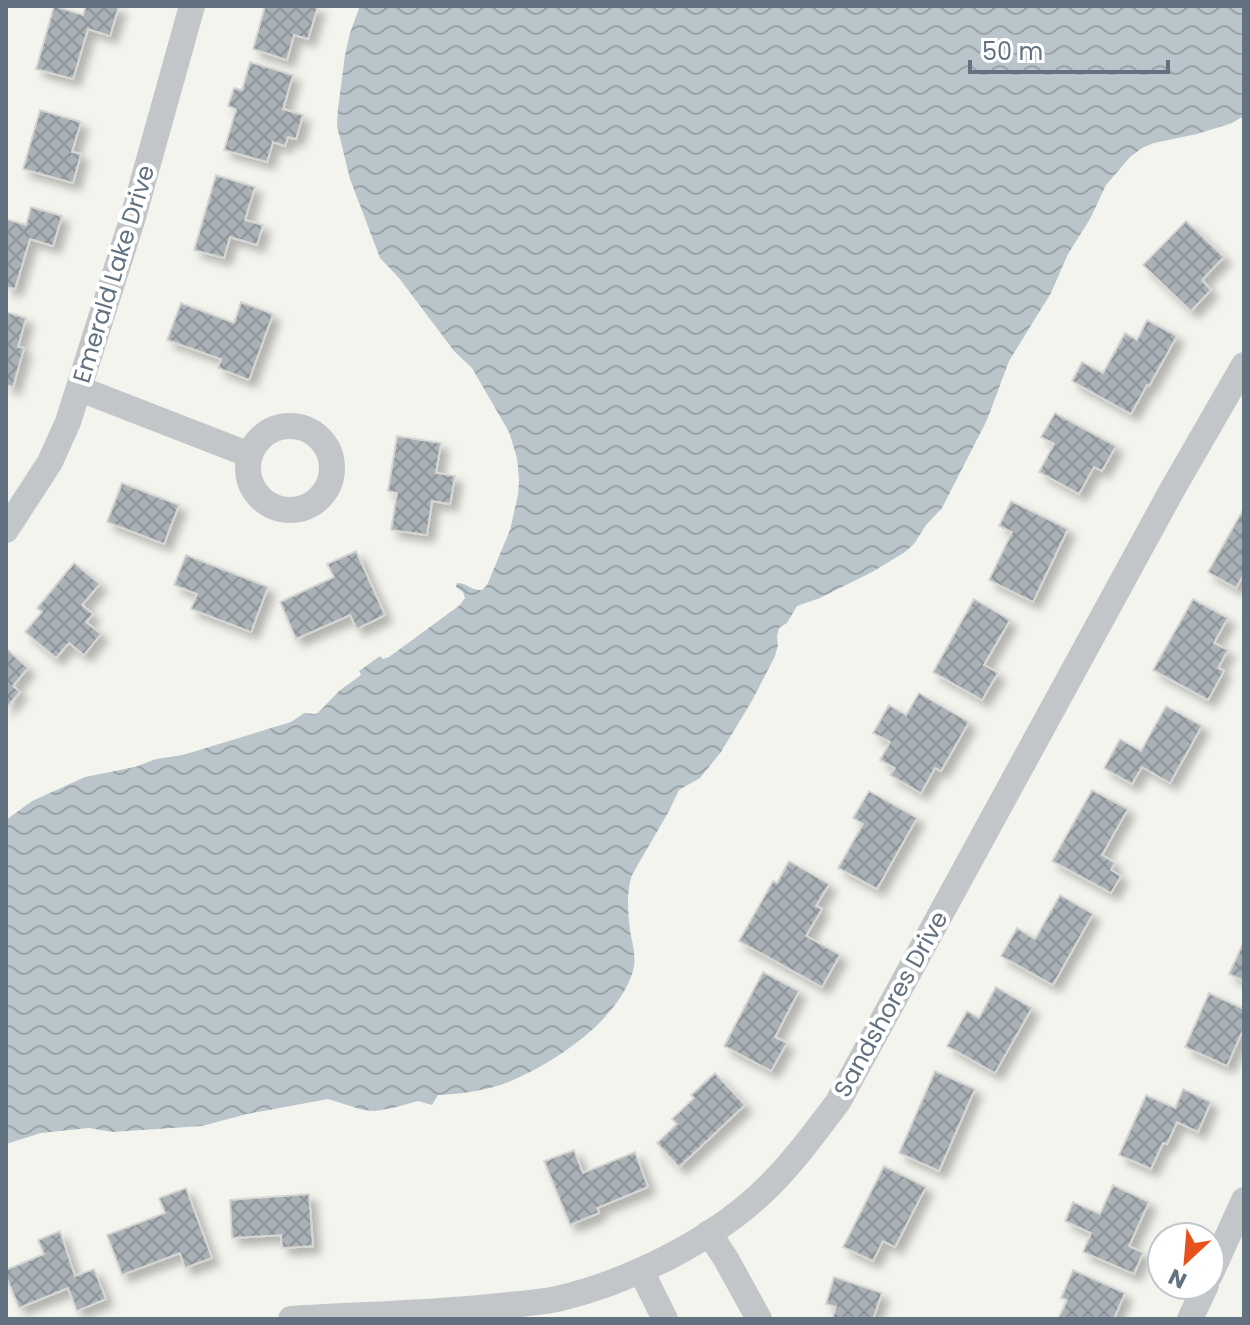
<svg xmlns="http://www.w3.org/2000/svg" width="1250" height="1325" font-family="Poppins,sans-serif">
	<defs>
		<pattern id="water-waves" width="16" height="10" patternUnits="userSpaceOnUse" patternTransform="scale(2)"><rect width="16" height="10" fill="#b9c5ca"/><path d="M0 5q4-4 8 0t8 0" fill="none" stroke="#9aa4a9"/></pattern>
		<pattern id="building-cross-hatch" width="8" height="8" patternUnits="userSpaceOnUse" patternTransform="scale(2)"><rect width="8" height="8" fill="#a9b0b6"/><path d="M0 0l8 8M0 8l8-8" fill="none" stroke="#8d9499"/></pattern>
		<filter id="shadow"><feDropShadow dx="7" dy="7" stdDeviation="4" flood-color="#0004"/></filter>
	</defs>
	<rect width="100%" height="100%" fill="#f4f4ef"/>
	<!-- water -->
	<path fill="url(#water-waves)" d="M 360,6 L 1244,6 L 1244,116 L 1232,123 L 1197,134 L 1154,143 L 1142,148 L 1130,157 L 1106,185 L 1090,219 L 1068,254 L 1051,293 L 1009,361 L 987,420 L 942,508 L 926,525 L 914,544 L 905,552 L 874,571 L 820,598 L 797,606 L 787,623 L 779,628 L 777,636 L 778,645 L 775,656 L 753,699 L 721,752 L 700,778 L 679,790 L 669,811 L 632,875 C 626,891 628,914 630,930 C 632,942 636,955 634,967 C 622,1018 556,1062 511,1081 C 489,1090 462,1094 438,1095 L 432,1105 L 418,1101 L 393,1108 L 375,1111 L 363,1110 L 328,1099 L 247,1114 L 202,1126 L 112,1132 L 89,1128 L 41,1133 L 6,1144 L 6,820 L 32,801 L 85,777 L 135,767 L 156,759 L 183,755 L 291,722 L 304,713 L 314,714 L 318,713 L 339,691 L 361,675 L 359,671 L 380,656 L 383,659 L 389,657 L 460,605 L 465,598 L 463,592 L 456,587 L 457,583 C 468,583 471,591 482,590 L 487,585 L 510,530 L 518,495 L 519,479 L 517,458 L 509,432 L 472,368 L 454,351 L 399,278 L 380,258 L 350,179 L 337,126 L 338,109 L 345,55 L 350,33 Z"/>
	<!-- building -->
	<g fill="url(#building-cross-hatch)" stroke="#d5d5d2" stroke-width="2" filter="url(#shadow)">
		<path d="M 54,6 L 83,15 L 86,6 L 119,6 L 110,36 L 88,29 L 73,79 L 36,69 Z"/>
		<path d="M 265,6 L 318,6 L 308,39 L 294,35 L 287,60 L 253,49 Z"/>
		<path d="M 250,62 L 293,75 L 283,109 L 303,115 L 296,139 L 288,137 L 285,146 L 273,142 L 267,162 L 224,150 L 236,109 L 228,106 L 234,88 L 242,90 Z"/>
		<path d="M 40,110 L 81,122 L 72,152 L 81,154 L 73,183 L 23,169 Z"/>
		<path d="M 216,175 L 255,187 L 245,220 L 263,225 L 257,245 L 230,237 L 224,258 L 194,250 Z"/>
		<path d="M 31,207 L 62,216 L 53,246 L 30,239 L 15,289 L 6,287 L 6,219 L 26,225 Z"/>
		<path d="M 1186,221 L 1224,257 L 1202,280 L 1211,290 L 1191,311 L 1143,265 Z"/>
		<path d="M 241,302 L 273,314 L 249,380 L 218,368 L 221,359 L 167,340 L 181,303 L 234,323 Z"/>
		<path d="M 6,312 L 26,318 L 18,347 L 24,348 L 13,387 L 7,385 L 6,387 Z"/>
		<path d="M 1147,320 L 1177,336 L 1149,386 L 1147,385 L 1131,414 L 1072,381 L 1082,362 L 1103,373 L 1125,333 L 1137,340 Z"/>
		<path d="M 1055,413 L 1116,446 L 1102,471 L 1094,467 L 1079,494 L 1039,472 L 1054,444 L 1041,437 Z"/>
		<path d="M 397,436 L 441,443 L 436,473 L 455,476 L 450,504 L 432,501 L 427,535 L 391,530 L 397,493 L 388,491 Z"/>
		<path d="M 122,483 L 179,505 L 164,544 L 107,522 Z"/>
		<path d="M 1011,501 L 1068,529 L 1033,602 L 989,580 L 1012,532 L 999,526 Z"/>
		<path d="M 1244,508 L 1244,574 L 1236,588 L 1208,572 Z"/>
		<path d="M 356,551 L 385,615 L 357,629 L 350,615 L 296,639 L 280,602 L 334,577 L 327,564 Z"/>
		<path d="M 186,555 L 268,587 L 251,632 L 191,609 L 197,594 L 174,585 Z"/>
		<path d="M 74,563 L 100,584 L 82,605 L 93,614 L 86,622 L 101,634 L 84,655 L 69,643 L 56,658 L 25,632 L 42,612 L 37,608 Z"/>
		<path d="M 974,599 L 1010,620 L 984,665 L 998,673 L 982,700 L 933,672 Z"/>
		<path d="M 1193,599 L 1228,618 L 1214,643 L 1228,650 L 1218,668 L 1224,671 L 1208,700 L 1153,670 Z"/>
		<path d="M 8,650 L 28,668 L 13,686 L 20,692 L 6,708 L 6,652 Z"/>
		<path d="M 919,693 L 969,722 L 941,771 L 935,768 L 921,793 L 890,775 L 895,768 L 880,760 L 890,742 L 873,733 L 889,705 L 906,715 Z"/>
		<path d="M 1166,706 L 1202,726 L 1170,783 L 1142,767 L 1132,784 L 1104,768 L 1120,739 L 1141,751 Z"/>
		<path d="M 1092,790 L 1128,809 L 1102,855 L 1115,863 L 1111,870 L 1121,876 L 1111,893 L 1052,861 Z"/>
		<path d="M 869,791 L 917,818 L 877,889 L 838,868 L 863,824 L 853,818 Z"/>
		<path d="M 789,861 L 829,884 L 816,906 L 822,909 L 806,936 L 840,955 L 822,987 L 739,941 L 773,881 L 777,883 Z"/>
		<path d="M 1060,895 L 1093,914 L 1053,985 L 1001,956 L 1017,928 L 1035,939 Z"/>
		<path d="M 1244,941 L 1244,981 L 1229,974 Z"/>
		<path d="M 763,972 L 799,991 L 775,1037 L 787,1043 L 771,1071 L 724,1046 Z"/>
		<path d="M 996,987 L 1032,1008 L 995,1073 L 947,1046 L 967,1011 L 979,1018 Z"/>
		<path d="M 1209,993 L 1244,1009 L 1244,1028 L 1227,1066 L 1185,1047 Z"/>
		<path d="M 935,1071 L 975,1089 L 939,1171 L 899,1153 Z"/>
		<path d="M 715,1073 L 745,1105 L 679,1167 L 657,1143 L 677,1124 L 672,1119 L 694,1098 L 691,1095 Z"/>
		<path d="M 1183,1089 L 1211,1102 L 1198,1132 L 1177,1122 L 1167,1144 L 1163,1143 L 1151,1169 L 1119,1155 L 1146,1095 L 1175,1108 Z"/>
		<path d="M 574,1150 L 583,1173 L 635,1152 L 648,1187 L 597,1208 L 599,1213 L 570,1225 L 544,1161 Z"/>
		<path d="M 884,1166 L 926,1187 L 895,1247 L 883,1241 L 873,1261 L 843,1247 Z"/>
		<path d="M 1113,1185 L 1149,1202 L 1129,1246 L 1143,1253 L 1134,1274 L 1083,1252 L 1091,1233 L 1065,1221 L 1073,1202 L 1100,1214 Z"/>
		<path d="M 186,1188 L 212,1258 L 185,1268 L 180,1253 L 122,1275 L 107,1235 L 165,1213 L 159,1198 Z"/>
		<path d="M 309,1194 L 313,1246 L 282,1248 L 281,1235 L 232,1238 L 230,1200 Z"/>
		<path d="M 60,1231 L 75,1276 L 94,1269 L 106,1299 L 77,1311 L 68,1288 L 19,1308 L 6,1276 L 6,1270 L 44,1254 L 38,1240 Z"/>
		<path d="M 1073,1270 L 1125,1293 L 1114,1319 L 1058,1319 L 1067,1300 L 1061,1298 Z"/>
		<path d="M 834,1277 L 882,1293 L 873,1319 L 832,1319 L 836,1307 L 826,1304 Z"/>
	</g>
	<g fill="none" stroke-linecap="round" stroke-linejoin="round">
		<!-- minor -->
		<g stroke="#c3c6c9" stroke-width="26">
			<path d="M 80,389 L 250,455"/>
			<circle cx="290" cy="468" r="42"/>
			<path d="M 6,530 L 50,462 L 68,422 L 133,217 L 192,6"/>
			<path d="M 709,1233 L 726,1259 L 759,1319"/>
			<path d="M 641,1271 L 665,1319"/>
			<path d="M 1210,1275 L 1244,1200"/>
			<path d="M 291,1319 C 354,1315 416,1314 479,1308 C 505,1305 531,1304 557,1299 C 630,1282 715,1240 769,1186 C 795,1160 816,1131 838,1102 L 1172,490 L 1244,365"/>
			<path d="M 1190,1319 L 1206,1285"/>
		</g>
	</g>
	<g text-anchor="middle" stroke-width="8" stroke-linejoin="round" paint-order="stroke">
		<!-- street labels -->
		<g font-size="24" fill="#627281" stroke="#fff">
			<text transform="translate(114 274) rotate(-73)" y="8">Emerald Lake Drive</text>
			<text transform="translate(891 1004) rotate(-61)" y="8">Sandshores Drive</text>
		</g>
	</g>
	<!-- border -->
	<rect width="1250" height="1325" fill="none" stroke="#627281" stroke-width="16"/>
	<!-- north arrow -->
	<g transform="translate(1186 1261) rotate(206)"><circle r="38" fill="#ffffff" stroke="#c0c7cd" stroke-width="2"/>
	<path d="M0-6L14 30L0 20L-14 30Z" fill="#e7511c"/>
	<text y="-12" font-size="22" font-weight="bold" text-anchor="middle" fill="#627281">N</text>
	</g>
	<!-- scale -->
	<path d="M970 60v12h198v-12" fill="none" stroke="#627281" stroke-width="4"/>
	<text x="982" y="60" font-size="24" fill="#627281" stroke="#ffffff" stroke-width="6" paint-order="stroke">50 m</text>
</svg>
